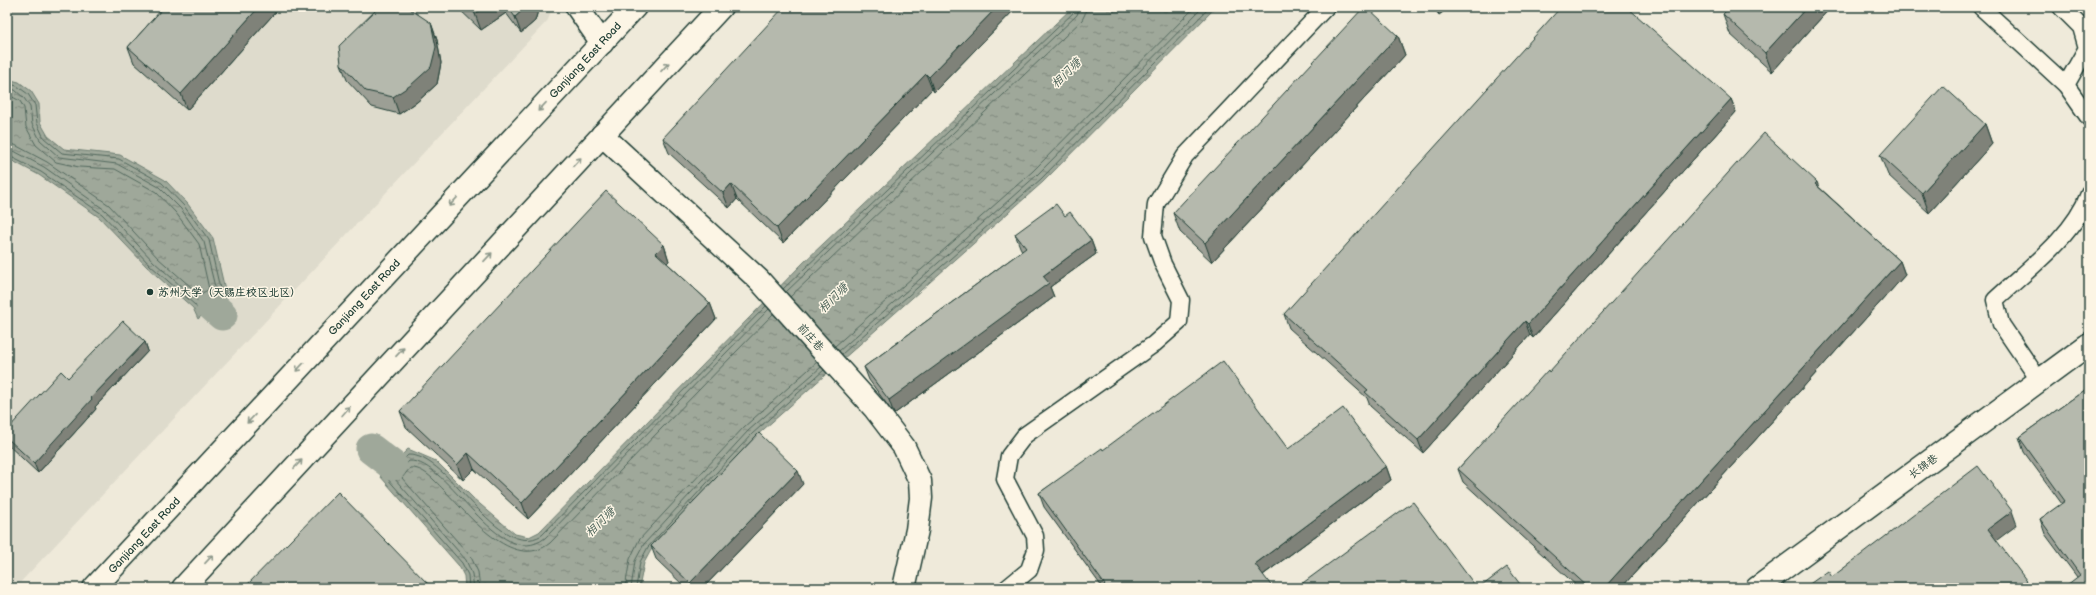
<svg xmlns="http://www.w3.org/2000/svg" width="2096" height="595" font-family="'Balsamiq Sans','LXGW WenKai TC',sans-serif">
	<defs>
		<pattern id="water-ripples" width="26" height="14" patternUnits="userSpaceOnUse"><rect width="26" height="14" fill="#9fa89a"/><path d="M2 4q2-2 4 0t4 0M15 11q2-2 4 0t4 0" fill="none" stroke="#818a7e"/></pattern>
	</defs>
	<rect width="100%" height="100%" fill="#efeada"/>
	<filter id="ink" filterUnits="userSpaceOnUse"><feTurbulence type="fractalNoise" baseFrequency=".025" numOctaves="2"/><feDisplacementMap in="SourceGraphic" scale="8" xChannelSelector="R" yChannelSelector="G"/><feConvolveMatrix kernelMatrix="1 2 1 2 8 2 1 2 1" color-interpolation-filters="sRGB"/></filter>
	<g filter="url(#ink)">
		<!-- built -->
		<path fill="#dedbcc" d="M 7,7 L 552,7 L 548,20 L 15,588 L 7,588 Z"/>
		<!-- water -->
		<g fill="url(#water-ripples)" stroke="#6c7d71">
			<path d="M 1073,7 L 1216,7 L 1043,182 L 755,437 L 651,550 L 644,563 L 639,588 L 465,588 L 464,576 L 459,566 L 380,476 L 408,449 L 436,461 L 474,499 L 515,534 L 529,537 L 539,532 L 804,262 Z"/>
			<path d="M 7,79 L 19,82 L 31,91 L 39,104 L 40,122 L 48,136 L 64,149 L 120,155 L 165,180 L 187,203 L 213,238 L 226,294 L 198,319 L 193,308 L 148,268 L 99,217 L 39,175 L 7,158 Z"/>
		</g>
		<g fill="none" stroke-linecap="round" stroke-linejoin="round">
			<!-- shore -->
			<g stroke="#52685d" stroke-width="1">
				<path d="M 7,83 L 17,86 L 28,94 L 35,105 L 37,123 L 44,138 L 62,153 L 119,159 L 162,183 L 184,206 L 209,240 L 221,293 L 199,311 L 195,305 L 150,265 L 102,214 L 41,172 L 7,155"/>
				<path d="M 7,88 L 15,90 L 24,98 L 30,107 L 32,124 L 40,140 L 59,157 L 117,164 L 159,187 L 181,209 L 204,242 L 216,291 L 200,303 L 154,262 L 105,210 L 44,167 L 12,150 L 7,150"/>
				<path d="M 7,94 L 20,101 L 24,108 L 26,127 L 36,145 L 56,162 L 79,167 L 115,169 L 156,192 L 176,213 L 199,244 L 209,289 L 200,295 L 158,258 L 109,205 L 47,162 L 15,145 L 7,144"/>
				<path d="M 783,289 L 1074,12 L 1075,7"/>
				<path d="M 786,292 L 1077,15 L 1080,7"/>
				<path d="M 790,297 L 1082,20 L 1085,14 L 1086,7"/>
				<path d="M 835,346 L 1033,171 L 1195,7"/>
				<path d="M 839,351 L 1037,175 L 1203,7"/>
				<path d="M 842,354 L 1041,179 L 1210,7"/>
				<path d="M 469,588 L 468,575 L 462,563 L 386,477 L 408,455 C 450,453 497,563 542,535 L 766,306"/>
				<path d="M 474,588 L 472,574 L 466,560 L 394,478 L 409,461 C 449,459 498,574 545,538 L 769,309"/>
				<path d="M 480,588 L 478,572 L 471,557 L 402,478 L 410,468 C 423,467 434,480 443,489 C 467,513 513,573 550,543 L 773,314"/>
				<path d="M 625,588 L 630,559 L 639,540 L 744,427 L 817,362"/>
				<path d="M 631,588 L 635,561 L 644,544 L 748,431 L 821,367"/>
				<path d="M 636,588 L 640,562 L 648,547 L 752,434 L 824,370"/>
			</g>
			<!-- canal -->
			<g stroke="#9fa89a" stroke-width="31">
				<path d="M 212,306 L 222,315"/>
				<path d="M 371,449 L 392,465"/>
			</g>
			<!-- lane casing -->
			<g stroke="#1f3d34" stroke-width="19">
				<g id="lane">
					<path d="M 1981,7 L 2066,85 L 2089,118"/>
					<path d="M 2061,7 L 2081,27 L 2087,48 L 2066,85"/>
					<path d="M 2039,380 L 2001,324 L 1995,300 C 2027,270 2074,236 2089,194"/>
					<path d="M 1007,588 L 1029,570 L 1036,550 L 1035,536 L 1005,479 L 1009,456 L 1025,435 L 1154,344 L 1179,322 L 1181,300 L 1163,264 L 1153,236 L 1156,204 L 1185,156 L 1326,7"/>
				</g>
			</g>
			<!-- street casing -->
			<g stroke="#1f3d34" stroke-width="25">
				<g id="street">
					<path d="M 577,7 L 602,43"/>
					<path d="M 602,135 L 759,280 L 875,409 L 904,447 L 920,481 L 921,498 L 917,530 L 904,588"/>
					<path d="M 1757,588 L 2089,344"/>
				</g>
			</g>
			<!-- primary casing -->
			<g stroke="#1f3d34" stroke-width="25">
				<g id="primary">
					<path d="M 94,588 L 635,7"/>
					<path d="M 183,588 L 721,7"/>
				</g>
			</g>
			<!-- lane -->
			<use href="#lane" stroke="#fcf5e5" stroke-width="16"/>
			<!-- street -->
			<use href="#street" stroke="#fcf5e5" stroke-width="22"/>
			<!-- primary -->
			<use href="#primary" stroke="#fcf5e5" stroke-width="22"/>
		</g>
		<!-- wall -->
		<g fill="#9c9f95" stroke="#1f3d34">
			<path d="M 164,7 L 280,7 L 187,110 L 134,63 L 128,47 Z"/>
			<path d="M 457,7 L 539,7 L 535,21 L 521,33 L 506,13 L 481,30 Z"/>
			<path d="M 1017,7 L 934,92 L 932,89 L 783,243 L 737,199 L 729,208 L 669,153 L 663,138 Z"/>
			<path d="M 1433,7 L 1449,7 L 1439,15 Z"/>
			<path d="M 1730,7 L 1831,7 L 1772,72 L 1730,34 L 1723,14 Z"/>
			<path d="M 431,23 L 437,40 L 441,63 L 437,84 L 417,102 L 399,114 L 372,107 L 347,80 L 341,64 Z"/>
			<path d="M 1398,36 L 1405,55 L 1212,262 L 1180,232 L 1173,213 Z"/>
			<path d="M 1731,99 L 1736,112 L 1533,338 L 1530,335 L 1423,453 L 1370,406 L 1367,398 L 1289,328 L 1284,314 Z"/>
			<path d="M 1985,124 L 1992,144 L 1929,213 L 1888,175 L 1880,155 Z"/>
			<path d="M 1820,188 L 1900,261 L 1905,275 L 1621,588 L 1579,588 L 1463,482 L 1458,469 L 1549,372 Z"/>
			<path d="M 1065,216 L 1091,240 L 1096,254 L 1050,287 L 1054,297 L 894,414 L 869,380 L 864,367 L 1022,251 L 1020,247 L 1015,234 Z"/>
			<path d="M 664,245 L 669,261 L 667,263 L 710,303 L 716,319 L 528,519 L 474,469 L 463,480 L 406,427 L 400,411 Z"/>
			<path d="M 145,342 L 148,351 L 95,407 L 96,409 L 38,473 L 7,444 L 7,430 L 68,378 Z"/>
			<path d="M 2089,387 L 2089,588 L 2077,577 L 2045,534 L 2040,519 L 2062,504 L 2024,452 L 2019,437 Z"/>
			<path d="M 1288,449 L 1386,466 L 1391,480 L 1263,575 L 1102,587 L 1044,507 L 1039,493 L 1103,450 Z"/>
			<path d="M 803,484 L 703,588 L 686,588 L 656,559 L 651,546 Z"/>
		</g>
		<!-- shaded-wall -->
		<g fill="#7f8279" stroke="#1f3d34">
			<path d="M 259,7 L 280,7 L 187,110 L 181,94 Z"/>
			<path d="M 485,7 L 504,7 L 506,13 L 481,30 L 475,14 Z"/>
			<path d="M 526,7 L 539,7 L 535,21 L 521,33 L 515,17 Z"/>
			<path d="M 997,7 L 1017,7 L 934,92 L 929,77 Z"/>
			<path d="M 1436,7 L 1449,7 L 1439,15 Z"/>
			<path d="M 1807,7 L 1831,7 L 1772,72 L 1765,53 Z"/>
			<path d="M 431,23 L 437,40 L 441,63 L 437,84 L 417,102 L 399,114 L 393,97 Z"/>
			<path d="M 1398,36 L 1405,55 L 1212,262 L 1205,243 Z"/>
			<path d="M 926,74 L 932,89 L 783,243 L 777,228 Z"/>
			<path d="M 1731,99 L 1736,112 L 1533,338 L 1528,324 Z"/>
			<path d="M 1985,124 L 1992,144 L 1929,213 L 1922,193 Z"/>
			<path d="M 1817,182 L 1822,195 L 1815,184 Z"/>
			<path d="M 731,184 L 737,199 L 729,208 L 723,193 Z"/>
			<path d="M 1091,240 L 1096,254 L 1050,287 L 1054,297 L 894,414 L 889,400 L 1043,276 Z"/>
			<path d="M 664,245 L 669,261 L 662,268 L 656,253 Z"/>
			<path d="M 1900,261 L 1905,275 L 1621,588 L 1604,588 Z"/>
			<path d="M 710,303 L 716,319 L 528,519 L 522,503 Z"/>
			<path d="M 1525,321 L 1530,335 L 1423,453 L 1418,440 Z"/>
			<path d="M 145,342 L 148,351 L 95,407 L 96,409 L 38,473 L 34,463 L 91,398 Z"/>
			<path d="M 468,453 L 474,469 L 463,480 L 457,465 Z"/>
			<path d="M 1386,466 L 1391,480 L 1260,577 L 1255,564 Z"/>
			<path d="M 798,471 L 803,484 L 703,588 L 692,588 L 690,583 Z"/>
			<path d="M 2012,511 L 2017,525 L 1993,543 L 1988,529 Z"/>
		</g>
		<!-- building -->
		<g fill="#b5b9ad" stroke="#1f3d34">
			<path d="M 164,7 L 259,7 L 181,94 L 128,47 Z"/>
			<path d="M 379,7 L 407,7 L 431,23 L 436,47 L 431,67 L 411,85 L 393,97 L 366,91 L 341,64 L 339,46 Z"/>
			<path d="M 468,7 L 485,7 L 475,14 Z"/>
			<path d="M 508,7 L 526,7 L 515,17 Z"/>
			<path d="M 784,7 L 997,7 L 929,77 L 926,74 L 777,228 L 731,184 L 723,193 L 663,138 Z"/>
			<path d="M 1364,7 L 1367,7 L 1398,36 L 1205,243 L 1173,213 Z"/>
			<path d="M 1561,7 L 1627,7 L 1731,99 L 1528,324 L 1525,321 L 1418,440 L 1365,392 L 1368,390 L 1284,314 Z"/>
			<path d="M 1730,7 L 1807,7 L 1765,53 L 1723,14 Z"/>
			<path d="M 1943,86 L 1985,124 L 1922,193 L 1880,155 Z"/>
			<path d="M 1764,133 L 1817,182 L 1815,184 L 1900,261 L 1604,588 L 1589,588 L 1458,469 L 1548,370 L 1549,372 Z"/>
			<path d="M 606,191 L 664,245 L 656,253 L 710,303 L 522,503 L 468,453 L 457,465 L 400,411 Z"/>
			<path d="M 1056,204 L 1065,216 L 1070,212 L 1091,240 L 1043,276 L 1049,283 L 889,400 L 864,367 L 1026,248 L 1015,234 Z"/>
			<path d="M 123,321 L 145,342 L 91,398 L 92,399 L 34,463 L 7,438 L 7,430 L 61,371 L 68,378 Z"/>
			<path d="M 1223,361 L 1288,449 L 1343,408 L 1386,466 L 1255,564 L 1273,588 L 1101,588 L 1105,585 L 1039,493 L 1102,448 L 1103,450 Z"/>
			<path d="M 2089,387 L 2089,588 L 2063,588 L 2080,575 L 2040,519 L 2065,501 L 2019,437 Z"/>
			<path d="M 759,433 L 798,471 L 690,583 L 651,546 Z"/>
			<path d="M 1978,466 L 2012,511 L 1988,529 L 2032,588 L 1804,588 L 1828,571 L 1832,577 Z"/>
			<path d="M 338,492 L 431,587 L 430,588 L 244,588 Z"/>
			<path d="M 1413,502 L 1477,588 L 1296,588 Z"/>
			<path d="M 1507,567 L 1523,588 L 1479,588 Z"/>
		</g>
		<!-- one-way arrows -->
		<defs><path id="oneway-shaft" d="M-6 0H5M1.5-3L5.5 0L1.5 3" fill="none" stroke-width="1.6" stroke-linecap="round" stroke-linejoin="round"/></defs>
		<g stroke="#8e998c">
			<use href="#oneway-shaft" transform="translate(665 67) rotate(-47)"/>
			<use href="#oneway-shaft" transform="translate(542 107) rotate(133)"/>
			<use href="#oneway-shaft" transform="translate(577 162) rotate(-47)"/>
			<use href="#oneway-shaft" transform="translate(453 202) rotate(133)"/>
			<use href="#oneway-shaft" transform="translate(488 257) rotate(-47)"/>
			<use href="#oneway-shaft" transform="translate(400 352) rotate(-47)"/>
			<use href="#oneway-shaft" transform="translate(300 367) rotate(133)"/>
			<use href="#oneway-shaft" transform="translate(346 411) rotate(-49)"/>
			<use href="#oneway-shaft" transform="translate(251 419) rotate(133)"/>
			<use href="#oneway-shaft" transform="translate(298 464) rotate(-47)"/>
			<use href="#oneway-shaft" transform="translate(209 559) rotate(-47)"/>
		</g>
	</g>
	<!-- markers -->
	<circle fill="#1f3d34" stroke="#fcf5e5" stroke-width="1.5" cx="150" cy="292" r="4"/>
	<g text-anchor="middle" stroke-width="3" stroke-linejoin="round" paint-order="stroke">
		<!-- street labels -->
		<g font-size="11" fill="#1f3d34" stroke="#fcf5e5">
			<text transform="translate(585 60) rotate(-47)" y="4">Ganjiang East Road</text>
			<text transform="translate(364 297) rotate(-47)" y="4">Ganjiang East Road</text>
			<text transform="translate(811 337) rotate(48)" y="4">前庄巷</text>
			<text transform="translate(1923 466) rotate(-36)" y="4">长锦巷</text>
			<text transform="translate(144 535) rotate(-47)" y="4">Ganjiang East Road</text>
		</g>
		<!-- poi labels -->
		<g font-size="11" font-weight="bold" fill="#1f3d34" stroke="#fcf5e5" text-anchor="start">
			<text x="158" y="296">苏州大学（天赐庄校区北区）</text>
		</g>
		<!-- water labels -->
		<g font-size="12" font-style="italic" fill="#455d53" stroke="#fcf5e5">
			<text transform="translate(1066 73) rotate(-44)" y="4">相门塘</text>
			<text transform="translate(833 298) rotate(-44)" y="4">相门塘</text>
			<text transform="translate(600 522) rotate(-44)" y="4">相门塘</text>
		</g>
	</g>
	<!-- margin -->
	<rect width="2096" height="595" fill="none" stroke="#fcf5e5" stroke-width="24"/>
	<rect x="12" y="12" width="2072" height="571" fill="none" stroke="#1f3d34" stroke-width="1.5" filter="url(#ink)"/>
</svg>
